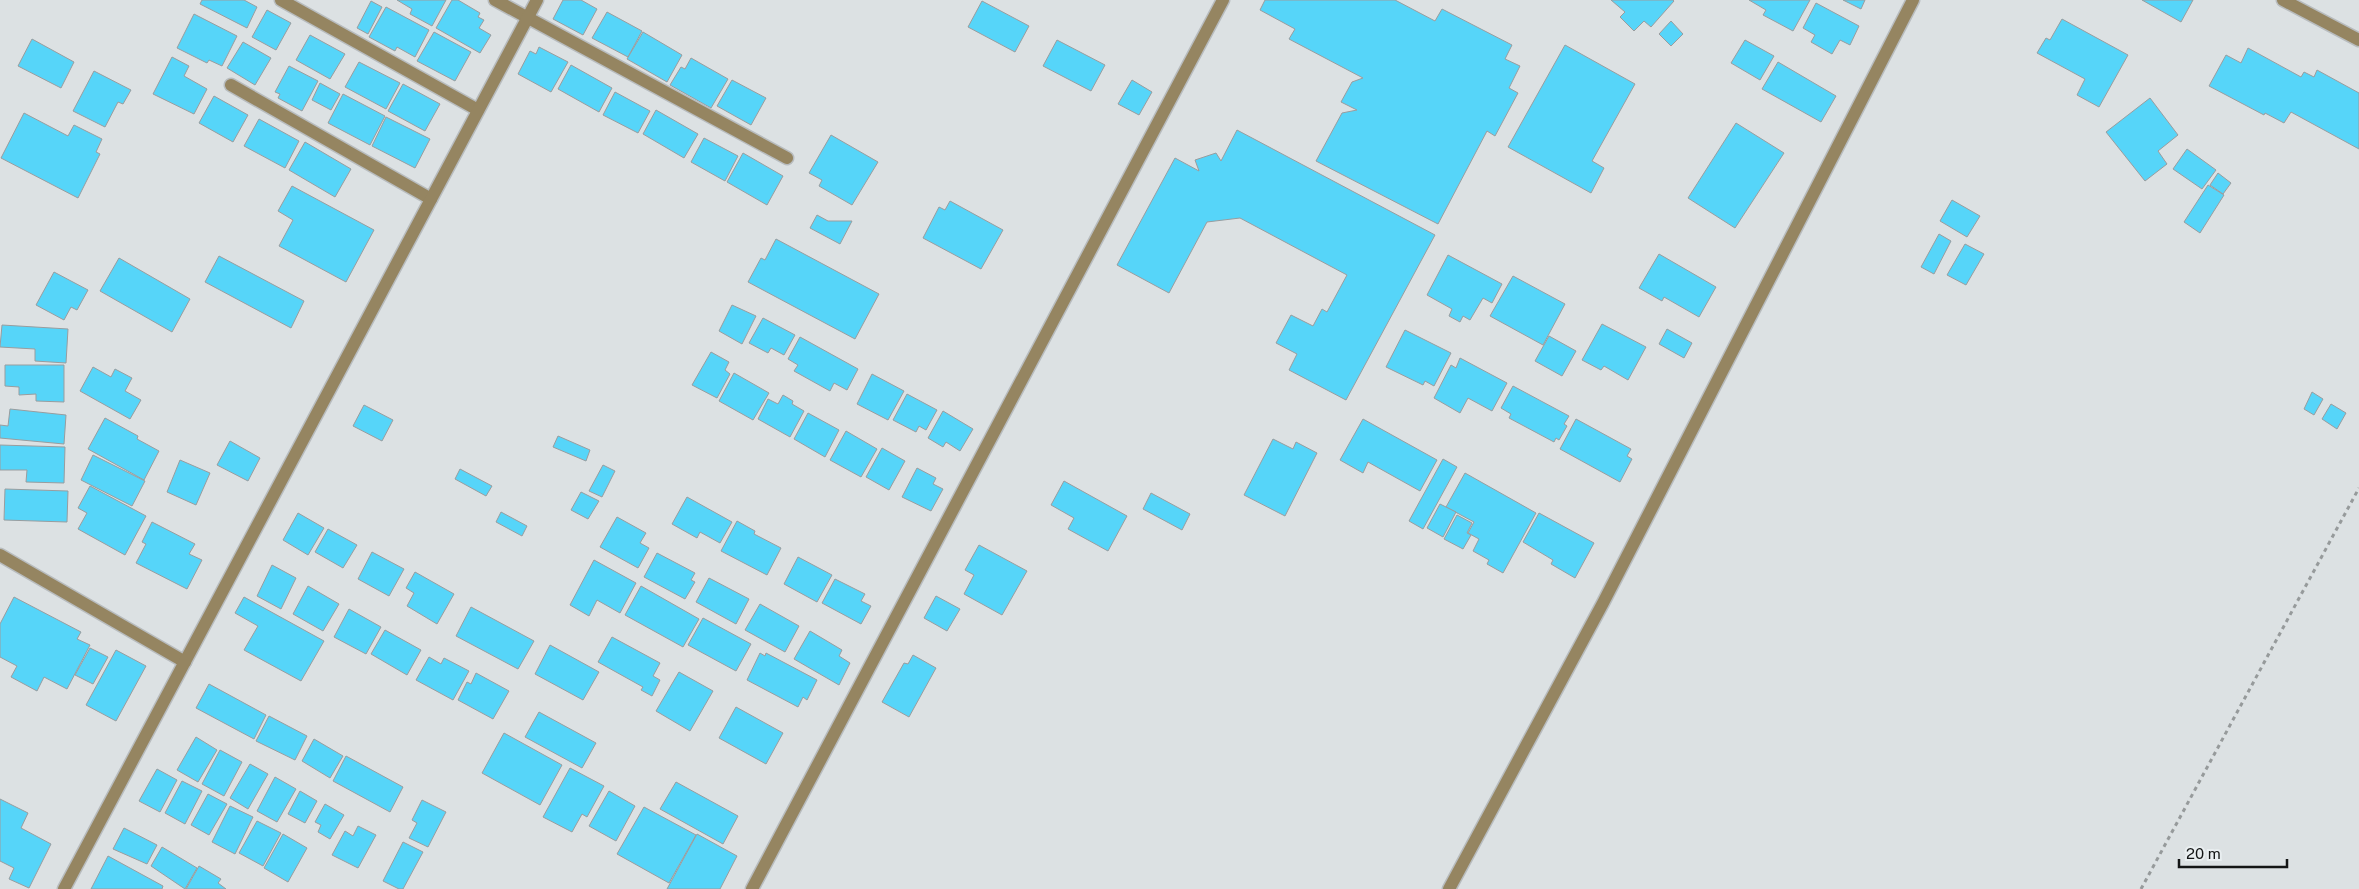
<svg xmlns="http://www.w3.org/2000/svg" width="2359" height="889" font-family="'Public Sans',sans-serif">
	<rect width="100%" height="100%" fill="#dce1e3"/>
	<!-- building -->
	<g fill="#56d5f9" stroke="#999d9f">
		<path d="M 202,0 L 244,0 L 257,7 L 247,28 L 200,4 Z"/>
		<path d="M 397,0 L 446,0 L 432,26 L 410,14 L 412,9 Z"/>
		<path d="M 452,0 L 458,0 L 480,13 L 478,17 L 484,20 L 479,28 L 491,35 L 480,53 L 436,28 Z"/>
		<path d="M 563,0 L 581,0 L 597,9 L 583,35 L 553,19 Z"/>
		<path d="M 1265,0 L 1395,0 L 1435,21 L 1442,9 L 1512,45 L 1505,59 L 1520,66 L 1509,88 L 1518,93 L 1495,136 L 1487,131 L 1438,224 L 1316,161 L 1342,113 L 1357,110 L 1341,102 L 1352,82 L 1363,78 L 1289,39 L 1295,29 L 1260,10 Z"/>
		<path d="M 1611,0 L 1673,0 L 1674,1 L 1651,27 L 1644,21 L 1634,31 L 1620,17 L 1625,12 Z"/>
		<path d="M 1749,0 L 1810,0 L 1793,31 L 1763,15 L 1766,10 Z"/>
		<path d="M 1843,0 L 1865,0 L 1861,9 Z"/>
		<path d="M 2142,0 L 2193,0 L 2181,22 Z"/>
		<path d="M 371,1 L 382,7 L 368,34 L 357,28 Z"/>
		<path d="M 982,1 L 1029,26 L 1015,52 L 968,27 Z"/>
		<path d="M 1816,3 L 1859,26 L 1850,45 L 1840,40 L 1832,54 L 1811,42 L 1815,35 L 1803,28 Z"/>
		<path d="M 386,7 L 429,30 L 415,57 L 397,47 L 395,51 L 369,37 Z"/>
		<path d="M 267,10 L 291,23 L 276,50 L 252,37 Z"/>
		<path d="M 607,12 L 642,31 L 628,57 L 592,38 Z"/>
		<path d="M 194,14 L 237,36 L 222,66 L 209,60 L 207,63 L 177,48 Z"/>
		<path d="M 2062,19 L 2128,55 L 2099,107 L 2077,95 L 2085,79 L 2037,53 L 2046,38 L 2050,40 Z"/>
		<path d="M 1671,21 L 1683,34 L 1671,46 L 1659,34 Z"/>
		<path d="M 434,32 L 471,52 L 455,81 L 417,61 Z"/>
		<path d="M 643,32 L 682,55 L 667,82 L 627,59 Z"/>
		<path d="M 310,35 L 345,54 L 330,79 L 296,60 Z"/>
		<path d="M 32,39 L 74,62 L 61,88 L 18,66 Z"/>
		<path d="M 1057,40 L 1105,65 L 1091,91 L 1043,66 Z"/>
		<path d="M 1745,40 L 1774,56 L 1760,80 L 1731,63 Z"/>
		<path d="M 243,42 L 271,58 L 255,85 L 227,68 Z"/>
		<path d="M 1565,45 L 1635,84 L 1592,161 L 1604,168 L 1591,193 L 1508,147 Z"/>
		<path d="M 539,47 L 568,62 L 551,92 L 518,74 L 530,51 L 536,54 Z"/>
		<path d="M 2248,48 L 2301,77 L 2304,72 L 2314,77 L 2317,70 L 2359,93 L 2359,149 L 2291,112 L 2284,123 L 2265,113 L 2264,115 L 2209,86 L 2226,55 L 2241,63 Z"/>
		<path d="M 172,57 L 189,66 L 184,76 L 207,89 L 194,114 L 153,94 Z"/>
		<path d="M 691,58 L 728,79 L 711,108 L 670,85 L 681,67 L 685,69 Z"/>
		<path d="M 359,62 L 400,83 L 386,109 L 345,87 Z"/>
		<path d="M 1778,62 L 1836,96 L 1821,122 L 1762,89 Z"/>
		<path d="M 571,65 L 612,88 L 599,112 L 558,89 Z"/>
		<path d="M 289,66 L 318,81 L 302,111 L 278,98 L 280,94 L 275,92 Z"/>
		<path d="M 94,71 L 131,90 L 123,104 L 118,102 L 105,127 L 73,111 Z"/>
		<path d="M 732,80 L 766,98 L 751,125 L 717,106 Z"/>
		<path d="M 1132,80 L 1152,92 L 1139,115 L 1118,104 Z"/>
		<path d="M 320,83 L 340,94 L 331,110 L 312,100 Z"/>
		<path d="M 403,84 L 440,104 L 425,131 L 388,111 Z"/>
		<path d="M 615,92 L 650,111 L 638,133 L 603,115 Z"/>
		<path d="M 343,94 L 385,116 L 370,145 L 328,123 Z"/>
		<path d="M 214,96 L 248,115 L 233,142 L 199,123 Z"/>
		<path d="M 2150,98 L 2178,135 L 2158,151 L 2167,164 L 2145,181 L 2106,132 Z"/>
		<path d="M 656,110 L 698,134 L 684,158 L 643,134 Z"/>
		<path d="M 24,113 L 68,136 L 74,125 L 102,139 L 96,152 L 100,154 L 78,198 L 1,158 Z"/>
		<path d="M 386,117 L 430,139 L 415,168 L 372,146 Z"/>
		<path d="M 259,119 L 299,141 L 285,168 L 244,146 Z"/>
		<path d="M 1736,123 L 1784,153 L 1735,228 L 1688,198 Z"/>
		<path d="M 1237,130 L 1435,235 L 1346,400 L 1289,370 L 1297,354 L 1276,343 L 1291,315 L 1313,326 L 1322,309 L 1327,312 L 1347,275 L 1240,218 L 1207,222 L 1169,293 L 1117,265 L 1175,158 L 1199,171 L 1195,160 L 1216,153 L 1221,161 Z"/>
		<path d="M 831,135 L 878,162 L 852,205 L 819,186 L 822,180 L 809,173 Z"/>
		<path d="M 704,138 L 738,156 L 725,181 L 691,162 Z"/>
		<path d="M 305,142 L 351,169 L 335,197 L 289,170 Z"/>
		<path d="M 2187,149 L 2216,170 L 2202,189 L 2173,169 Z"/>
		<path d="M 743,153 L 783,176 L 767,205 L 727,182 Z"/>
		<path d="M 2218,173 L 2231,183 L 2223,194 L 2210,185 Z"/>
		<path d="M 2208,185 L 2224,195 L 2200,233 L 2184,222 Z"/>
		<path d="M 292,186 L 374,230 L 346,282 L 279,246 L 293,220 L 278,211 Z"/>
		<path d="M 1952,200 L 1980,216 L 1967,237 L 1940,221 Z"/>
		<path d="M 950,201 L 1003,230 L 981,269 L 923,238 L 939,207 L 945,210 Z"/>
		<path d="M 817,215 L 828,221 L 852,221 L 840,244 L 810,228 Z"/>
		<path d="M 1939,234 L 1951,241 L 1934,274 L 1921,267 Z"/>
		<path d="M 776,239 L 879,294 L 855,339 L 748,282 L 761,258 L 765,260 Z"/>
		<path d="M 1965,244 L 1984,254 L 1966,285 L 1947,275 Z"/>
		<path d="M 1659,254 L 1716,287 L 1699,317 L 1664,297 L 1662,301 L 1639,288 Z"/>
		<path d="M 1448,255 L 1502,284 L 1492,303 L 1483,298 L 1470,320 L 1463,316 L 1460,322 L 1449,316 L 1452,309 L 1427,295 Z"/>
		<path d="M 219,256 L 304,301 L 291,328 L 205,282 Z"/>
		<path d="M 119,258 L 190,299 L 172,332 L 100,291 Z"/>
		<path d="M 54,272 L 88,290 L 77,310 L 71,307 L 64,320 L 36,305 Z"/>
		<path d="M 1513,276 L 1565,304 L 1543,345 L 1490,316 Z"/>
		<path d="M 732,305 L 756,316 L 742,344 L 719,331 Z"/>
		<path d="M 763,318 L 795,335 L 784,355 L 771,348 L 768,353 L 749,343 Z"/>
		<path d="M 1602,324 L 1646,347 L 1628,380 L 1604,366 L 1601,370 L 1582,360 Z"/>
		<path d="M 2,325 L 68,329 L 66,363 L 35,361 L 35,349 L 0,347 Z"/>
		<path d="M 1667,329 L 1692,343 L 1684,358 L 1659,344 Z"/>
		<path d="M 1405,330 L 1451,353 L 1434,386 L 1425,381 L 1423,385 L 1386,367 Z"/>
		<path d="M 1549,336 L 1576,351 L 1562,376 L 1535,361 Z"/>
		<path d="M 800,337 L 858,369 L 847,390 L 834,383 L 830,391 L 794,371 L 798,365 L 788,359 Z"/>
		<path d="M 711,352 L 729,362 L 725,370 L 730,374 L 717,398 L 692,385 Z"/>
		<path d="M 1460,358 L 1507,383 L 1492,411 L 1468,398 L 1460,413 L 1434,398 L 1451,365 L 1456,368 Z"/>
		<path d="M 5,365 L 64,365 L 64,402 L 36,401 L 36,394 L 19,395 L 19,387 L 5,386 Z"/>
		<path d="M 93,367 L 111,377 L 115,369 L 132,378 L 125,391 L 141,400 L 130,419 L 80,391 Z"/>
		<path d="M 734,373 L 769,393 L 753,420 L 719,401 Z"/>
		<path d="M 872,374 L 904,391 L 888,420 L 857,404 Z"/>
		<path d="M 1513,386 L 1569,416 L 1564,424 L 1567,426 L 1559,440 L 1556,438 L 1554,442 L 1509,418 L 1511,414 L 1501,408 Z"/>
		<path d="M 2312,392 L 2323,399 L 2314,415 L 2304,409 Z"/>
		<path d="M 907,394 L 937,410 L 926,430 L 919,426 L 916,432 L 893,420 Z"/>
		<path d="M 783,395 L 793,401 L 792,404 L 804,411 L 790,437 L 758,419 L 768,399 L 778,404 Z"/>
		<path d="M 2331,404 L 2346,413 L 2337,429 L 2322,419 Z"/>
		<path d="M 364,405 L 393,420 L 382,441 L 353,426 Z"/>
		<path d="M 10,409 L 66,415 L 64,444 L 0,438 L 0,425 L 8,426 Z"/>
		<path d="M 943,411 L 973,429 L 960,451 L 946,442 L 943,447 L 928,438 Z"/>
		<path d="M 808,413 L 839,430 L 825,457 L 794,439 Z"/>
		<path d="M 105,418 L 138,436 L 137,439 L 159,451 L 144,480 L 88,449 Z"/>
		<path d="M 1363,419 L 1437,460 L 1420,491 L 1368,462 L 1363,473 L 1340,460 Z"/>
		<path d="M 1576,419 L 1631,449 L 1627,456 L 1632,459 L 1620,482 L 1560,449 Z"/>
		<path d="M 846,431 L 877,449 L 861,477 L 830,460 Z"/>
		<path d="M 558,436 L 590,450 L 586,461 L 553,447 Z"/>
		<path d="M 1273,439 L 1293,449 L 1296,442 L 1317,453 L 1285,516 L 1244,495 Z"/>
		<path d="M 230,441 L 260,458 L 248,481 L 217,465 Z"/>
		<path d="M 0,445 L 65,447 L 64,483 L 26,482 L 27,470 L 0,470 Z"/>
		<path d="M 882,448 L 905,461 L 889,490 L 866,477 Z"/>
		<path d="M 93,455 L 145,481 L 132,506 L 81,480 Z"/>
		<path d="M 1443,459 L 1457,467 L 1423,529 L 1409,521 Z"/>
		<path d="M 180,460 L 210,473 L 196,505 L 167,492 Z"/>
		<path d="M 603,465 L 615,471 L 602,497 L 589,491 Z"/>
		<path d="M 917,468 L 936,478 L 933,484 L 943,489 L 931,511 L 902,497 Z"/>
		<path d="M 460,469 L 492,486 L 486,496 L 455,479 Z"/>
		<path d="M 1465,473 L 1536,513 L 1503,573 L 1487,564 L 1489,560 L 1473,551 L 1479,539 L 1468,533 L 1474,522 L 1446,507 Z"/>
		<path d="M 1064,481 L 1127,516 L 1108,551 L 1068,529 L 1074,518 L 1051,505 Z"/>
		<path d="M 90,486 L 146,516 L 125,555 L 78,529 L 87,513 L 78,508 Z"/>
		<path d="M 5,489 L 68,491 L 67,522 L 4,520 Z"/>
		<path d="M 581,492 L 599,501 L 588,519 L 571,510 Z"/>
		<path d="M 1151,493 L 1190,514 L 1182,530 L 1143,509 Z"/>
		<path d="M 687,497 L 732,522 L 720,543 L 700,532 L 697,538 L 672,524 Z"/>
		<path d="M 1440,504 L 1456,512 L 1443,537 L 1427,528 Z"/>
		<path d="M 501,512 L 527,526 L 522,536 L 496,522 Z"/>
		<path d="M 298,513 L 324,528 L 308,555 L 283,540 Z"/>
		<path d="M 1539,513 L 1594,543 L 1575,578 L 1551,564 L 1553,560 L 1523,542 Z"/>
		<path d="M 1457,515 L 1472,523 L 1467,533 L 1471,535 L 1463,549 L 1444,539 Z"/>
		<path d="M 617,517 L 646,533 L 640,543 L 649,548 L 638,568 L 600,547 Z"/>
		<path d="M 737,521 L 755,531 L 754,534 L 781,548 L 767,575 L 721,551 Z"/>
		<path d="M 152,522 L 195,544 L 189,554 L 202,560 L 187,589 L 136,563 L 146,544 L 142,542 Z"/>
		<path d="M 328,529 L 357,545 L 343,568 L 315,552 Z"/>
		<path d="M 979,545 L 1027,571 L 1002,615 L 964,594 L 974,575 L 965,570 Z"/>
		<path d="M 372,552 L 404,569 L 389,596 L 358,579 Z"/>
		<path d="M 657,553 L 695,573 L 691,580 L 695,582 L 685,599 L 644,577 Z"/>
		<path d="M 798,557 L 832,575 L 817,602 L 784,584 Z"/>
		<path d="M 594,560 L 636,583 L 620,613 L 597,600 L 589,616 L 570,605 Z"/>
		<path d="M 272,565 L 296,578 L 281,609 L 257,596 Z"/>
		<path d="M 415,572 L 454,594 L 437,624 L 407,606 L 414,593 L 406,588 Z"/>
		<path d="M 709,578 L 749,599 L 736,624 L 696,602 Z"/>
		<path d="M 835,579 L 865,594 L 861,601 L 871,606 L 861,624 L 822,603 Z"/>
		<path d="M 308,586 L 339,604 L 323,631 L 293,614 Z"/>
		<path d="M 641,586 L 699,619 L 683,647 L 625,615 Z"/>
		<path d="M 936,596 L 960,609 L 947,631 L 924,618 Z"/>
		<path d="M 14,597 L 81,632 L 77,639 L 90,645 L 67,689 L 44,677 L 37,691 L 11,677 L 17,666 L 0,657 L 0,624 Z"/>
		<path d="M 244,597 L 324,641 L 301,681 L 244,650 L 258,626 L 235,613 Z"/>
		<path d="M 760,604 L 799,626 L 785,652 L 745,630 Z"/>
		<path d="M 471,607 L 534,641 L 518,669 L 456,636 Z"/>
		<path d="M 349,609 L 381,627 L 366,654 L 334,637 Z"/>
		<path d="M 703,618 L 751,644 L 736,671 L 688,645 Z"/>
		<path d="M 385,630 L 421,650 L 407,675 L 371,654 Z"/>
		<path d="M 810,631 L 842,650 L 839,656 L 850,663 L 839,685 L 794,659 Z"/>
		<path d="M 612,637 L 660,663 L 653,676 L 660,680 L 652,696 L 641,690 L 643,687 L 598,662 Z"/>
		<path d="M 550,645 L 599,672 L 583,700 L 535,674 Z"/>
		<path d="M 90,648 L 108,657 L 93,684 L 75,675 Z"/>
		<path d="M 116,650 L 146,666 L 116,721 L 86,705 Z"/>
		<path d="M 760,653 L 765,656 L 766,653 L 817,680 L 807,700 L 803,697 L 798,707 L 747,680 Z"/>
		<path d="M 913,655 L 936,668 L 909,717 L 882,702 L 904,663 L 908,664 Z"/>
		<path d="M 429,657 L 441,664 L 444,658 L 469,671 L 453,700 L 416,680 Z"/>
		<path d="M 679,672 L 713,691 L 690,731 L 656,711 Z"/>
		<path d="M 476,673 L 509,691 L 493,719 L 458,700 L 467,682 L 471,684 Z"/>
		<path d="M 209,684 L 266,715 L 254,739 L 196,708 Z"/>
		<path d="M 736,707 L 783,733 L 766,764 L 719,738 Z"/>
		<path d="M 539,712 L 596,743 L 582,768 L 525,737 Z"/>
		<path d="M 269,716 L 307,736 L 295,760 L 256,741 Z"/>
		<path d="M 504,733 L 562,765 L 540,805 L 482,773 Z"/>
		<path d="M 196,737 L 217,750 L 198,782 L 177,770 Z"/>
		<path d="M 314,739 L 343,756 L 330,778 L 302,761 Z"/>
		<path d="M 220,750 L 242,762 L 224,796 L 202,784 Z"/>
		<path d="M 346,756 L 403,787 L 390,812 L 333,781 Z"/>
		<path d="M 250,764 L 268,774 L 248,809 L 230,798 Z"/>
		<path d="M 570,768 L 604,786 L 587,817 L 582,814 L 572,832 L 543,817 Z"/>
		<path d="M 157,769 L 177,780 L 160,812 L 139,801 Z"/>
		<path d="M 275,777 L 296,789 L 277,822 L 257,811 Z"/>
		<path d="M 182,781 L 202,791 L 185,824 L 165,813 Z"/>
		<path d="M 676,782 L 738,816 L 723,844 L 660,809 Z"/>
		<path d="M 300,791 L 317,801 L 305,823 L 288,814 Z"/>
		<path d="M 609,791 L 635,806 L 616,841 L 589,826 Z"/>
		<path d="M 208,794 L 227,804 L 209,835 L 191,825 Z"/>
		<path d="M 0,799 L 28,813 L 21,828 L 51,844 L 29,888 L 9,879 L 14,868 L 0,861 Z"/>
		<path d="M 422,800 L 446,812 L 428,847 L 409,838 L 417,823 L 412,820 Z"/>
		<path d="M 325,804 L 344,815 L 330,839 L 318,832 L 321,825 L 315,822 Z"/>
		<path d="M 230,806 L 253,817 L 235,854 L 212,842 Z"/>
		<path d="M 644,807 L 696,835 L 669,883 L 617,854 Z"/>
		<path d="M 257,821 L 281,833 L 263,866 L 239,853 Z"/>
		<path d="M 358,826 L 376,835 L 358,868 L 332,855 L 345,831 L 353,836 Z"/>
		<path d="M 124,828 L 157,845 L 147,864 L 113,849 Z"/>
		<path d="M 283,834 L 307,848 L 288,882 L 264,868 Z"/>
		<path d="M 697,834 L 737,856 L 720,889 L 667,889 Z"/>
		<path d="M 403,842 L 423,852 L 403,889 L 399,889 L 383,881 Z"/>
		<path d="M 162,847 L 197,868 L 185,889 L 151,866 Z"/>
		<path d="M 108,856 L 163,886 L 162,889 L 91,889 Z"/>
		<path d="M 199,866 L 221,879 L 218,883 L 226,889 L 186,889 Z"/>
	</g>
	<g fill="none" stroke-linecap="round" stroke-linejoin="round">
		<!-- minor casing -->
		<g stroke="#b8bcbe" stroke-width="15">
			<g id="minor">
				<path d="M 281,0 L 478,110"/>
				<path d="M 495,0 L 787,158"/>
				<path d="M 231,85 L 431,199"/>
				<path d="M 0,555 L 185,662"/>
				<path d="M 64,889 L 537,0"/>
				<path d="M 752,889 L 1223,0"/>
				<path d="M 1449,889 L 1603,603 L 1913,0"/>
			</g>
		</g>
		<!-- tertiary casing -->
		<g stroke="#b8bcbe" stroke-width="15">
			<path id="tertiary" d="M 2283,0 L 2359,40"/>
		</g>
		<!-- path -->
		<path stroke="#969a9b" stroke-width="3" stroke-dasharray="4 4" stroke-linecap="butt" d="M 2141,889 L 2359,488"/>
		<!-- minor -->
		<use href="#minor" stroke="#958561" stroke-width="12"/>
		<!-- tertiary -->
		<use href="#tertiary" stroke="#958561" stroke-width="12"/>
	</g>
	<!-- scale -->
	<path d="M2179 859v8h108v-8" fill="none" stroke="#131515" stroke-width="2.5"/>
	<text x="2186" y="859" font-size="15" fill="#131515" stroke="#e9eef0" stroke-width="4" paint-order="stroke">20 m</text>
</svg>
